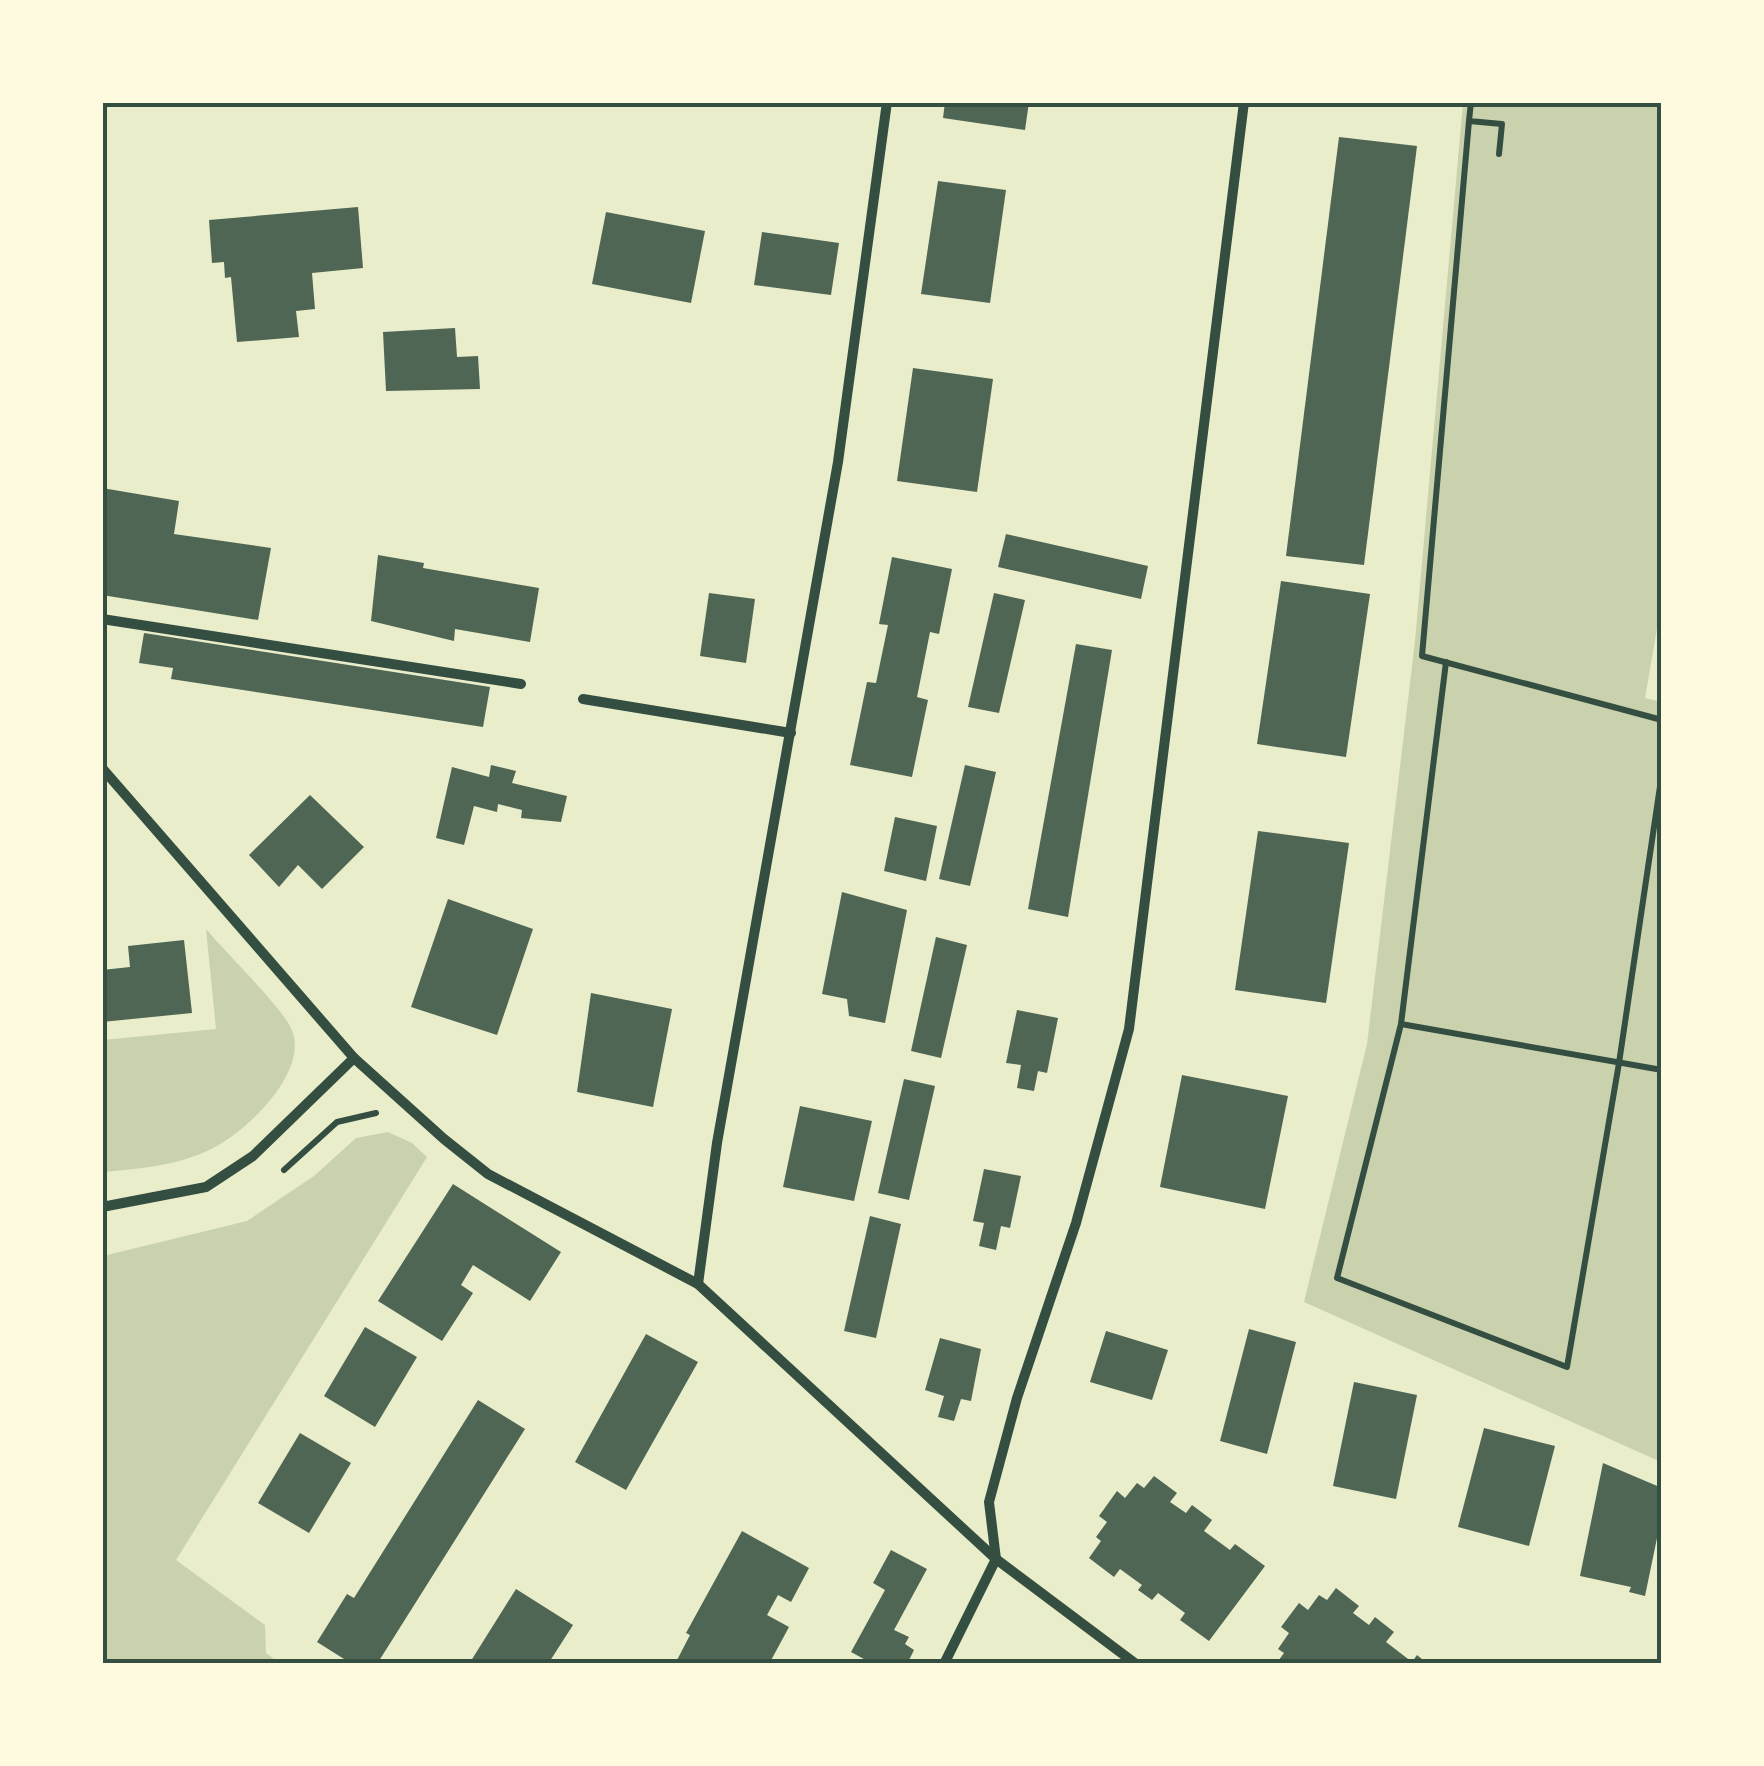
<svg xmlns="http://www.w3.org/2000/svg" width="1764" height="1766" font-family="Poppins,sans-serif">
	<rect width="100%" height="100%" fill="#e9edc9"/>
	<!-- green -->
	<g fill="#cad2ad">
		<path d="M 1463,103 L 1661,103 L 1662,600 L 1645,698 L 1662,702 L 1661,1462 L 1304,1302 L 1367,1044 L 1415,641 Z"/>
		<path d="M 206,929 C 226,953 279,1004 291,1028 C 312,1071 242,1137 207,1151 C 174,1166 138,1169 103,1172 L 103,1040 L 216,1029 Z"/>
		<path d="M 388,1132 L 412,1143 L 427,1157 L 176,1560 L 265,1625 L 266,1653 L 279,1663 L 103,1663 L 103,1256 L 247,1221 L 314,1176 L 356,1138 Z"/>
	</g>
	<!-- building -->
	<g fill="#4f6655">
		<path d="M 945,102 L 1029,102 L 1025,130 L 943,118 Z"/>
		<path d="M 1339,137 L 1417,146 L 1364,565 L 1286,556 Z"/>
		<path d="M 938,181 L 1006,190 L 990,303 L 921,294 Z"/>
		<path d="M 358,207 L 363,268 L 312,273 L 315,309 L 296,311 L 299,337 L 237,342 L 231,277 L 225,278 L 224,262 L 212,263 L 209,220 Z"/>
		<path d="M 606,212 L 705,231 L 691,303 L 592,284 Z"/>
		<path d="M 762,232 L 839,243 L 831,295 L 754,285 Z"/>
		<path d="M 455,328 L 457,357 L 478,356 L 480,389 L 386,391 L 383,332 Z"/>
		<path d="M 913,368 L 993,379 L 977,492 L 897,481 Z"/>
		<path d="M 102,488 L 179,501 L 174,534 L 271,548 L 258,620 L 102,595 Z"/>
		<path d="M 1006,534 L 1148,566 L 1141,599 L 998,567 Z"/>
		<path d="M 378,555 L 424,563 L 423,568 L 539,588 L 530,642 L 455,629 L 454,641 L 371,621 Z"/>
		<path d="M 892,557 L 952,569 L 939,634 L 930,632 L 917,697 L 928,700 L 912,777 L 850,765 L 867,682 L 876,683 L 888,625 L 879,624 Z"/>
		<path d="M 1281,581 L 1370,594 L 1346,757 L 1257,744 Z"/>
		<path d="M 709,593 L 755,599 L 746,663 L 700,656 Z"/>
		<path d="M 994,593 L 1025,600 L 999,713 L 968,707 Z"/>
		<path d="M 144,633 L 490,687 L 483,727 L 171,679 L 173,668 L 139,663 Z"/>
		<path d="M 1076,644 L 1112,650 L 1068,917 L 1028,909 Z"/>
		<path d="M 491,765 L 516,771 L 512,783 L 567,796 L 561,822 L 521,818 L 522,810 L 498,804 L 497,812 L 474,806 L 464,845 L 436,838 L 452,767 L 489,777 Z"/>
		<path d="M 965,765 L 996,772 L 970,886 L 939,879 Z"/>
		<path d="M 310,795 L 364,847 L 322,889 L 298,865 L 279,887 L 249,855 Z"/>
		<path d="M 895,817 L 937,826 L 926,881 L 884,871 Z"/>
		<path d="M 1258,831 L 1349,843 L 1326,1003 L 1235,990 Z"/>
		<path d="M 842,892 L 907,910 L 885,1023 L 849,1016 L 847,999 L 822,994 Z"/>
		<path d="M 448,899 L 533,929 L 497,1035 L 411,1007 Z"/>
		<path d="M 936,937 L 967,945 L 941,1058 L 911,1051 Z"/>
		<path d="M 184,940 L 192,1013 L 102,1022 L 102,970 L 130,967 L 128,946 Z"/>
		<path d="M 591,993 L 672,1009 L 653,1107 L 577,1092 Z"/>
		<path d="M 1017,1010 L 1058,1018 L 1047,1073 L 1038,1071 L 1034,1091 L 1017,1088 L 1021,1065 L 1006,1063 Z"/>
		<path d="M 1182,1075 L 1288,1096 L 1265,1209 L 1160,1187 Z"/>
		<path d="M 904,1079 L 935,1086 L 909,1200 L 878,1193 Z"/>
		<path d="M 800,1106 L 872,1121 L 854,1201 L 783,1187 Z"/>
		<path d="M 984,1169 L 1021,1176 L 1010,1228 L 1001,1226 L 996,1250 L 979,1246 L 984,1223 L 973,1221 Z"/>
		<path d="M 453,1184 L 561,1252 L 530,1301 L 473,1265 L 461,1285 L 473,1293 L 442,1341 L 378,1301 Z"/>
		<path d="M 870,1216 L 901,1224 L 876,1338 L 844,1331 Z"/>
		<path d="M 365,1327 L 417,1357 L 375,1427 L 324,1396 Z"/>
		<path d="M 1249,1329 L 1296,1342 L 1267,1454 L 1220,1441 Z"/>
		<path d="M 1106,1331 L 1168,1350 L 1152,1400 L 1090,1382 Z"/>
		<path d="M 646,1334 L 698,1362 L 626,1490 L 575,1462 Z"/>
		<path d="M 940,1338 L 981,1349 L 971,1401 L 961,1399 L 954,1421 L 938,1417 L 944,1396 L 925,1390 Z"/>
		<path d="M 1354,1382 L 1417,1395 L 1396,1499 L 1333,1486 Z"/>
		<path d="M 478,1400 L 525,1429 L 377,1664 L 352,1664 L 317,1642 L 347,1594 L 354,1598 Z"/>
		<path d="M 1484,1428 L 1555,1446 L 1529,1546 L 1458,1527 Z"/>
		<path d="M 300,1433 L 351,1463 L 309,1533 L 258,1503 Z"/>
		<path d="M 1603,1463 L 1662,1488 L 1662,1514 L 1645,1596 L 1629,1592 L 1631,1587 L 1580,1576 Z"/>
		<path d="M 1154,1476 L 1177,1493 L 1170,1502 L 1186,1513 L 1192,1505 L 1212,1520 L 1204,1531 L 1230,1550 L 1235,1544 L 1265,1566 L 1209,1641 L 1180,1620 L 1185,1613 L 1158,1593 L 1152,1600 L 1138,1590 L 1142,1585 L 1120,1569 L 1114,1577 L 1089,1558 L 1101,1541 L 1096,1537 L 1107,1522 L 1099,1516 L 1117,1491 L 1125,1498 L 1137,1483 L 1144,1488 Z"/>
		<path d="M 742,1531 L 809,1568 L 791,1602 L 778,1595 L 767,1615 L 789,1627 L 769,1664 L 675,1664 L 690,1635 L 686,1633 Z"/>
		<path d="M 891,1550 L 927,1569 L 894,1630 L 909,1637 L 905,1644 L 914,1650 L 907,1664 L 873,1664 L 851,1652 L 885,1590 L 873,1583 Z"/>
		<path d="M 1336,1588 L 1359,1606 L 1353,1613 L 1369,1625 L 1375,1617 L 1394,1632 L 1386,1642 L 1412,1662 L 1417,1655 L 1428,1664 L 1276,1664 L 1284,1653 L 1278,1649 L 1289,1633 L 1281,1627 L 1299,1603 L 1308,1610 L 1319,1595 L 1327,1600 Z"/>
		<path d="M 516,1589 L 573,1625 L 548,1664 L 469,1664 Z"/>
	</g>
	<g fill="none" stroke-linecap="round" stroke-linejoin="round">
		<!-- path -->
		<g stroke="#344e41" stroke-width="6">
			<path d="M 1471,102 L 1469,121 L 1502,124 L 1499,154"/>
			<path d="M 1469,121 L 1422,656 L 1662,720"/>
			<path d="M 1446,662 L 1401,1024 L 1337,1278 L 1567,1367 L 1619,1063 L 1662,773"/>
			<path d="M 1401,1024 L 1662,1070"/>
			<path d="M 284,1170 L 337,1122 L 376,1113"/>
		</g>
		<!-- minor -->
		<g stroke="#344e41" stroke-width="10">
			<path d="M 102,619 L 521,684"/>
			<path d="M 583,699 L 791,733"/>
			<path d="M 102,768 L 354,1058 L 444,1139 L 488,1174 L 698,1284 L 996,1559 L 1136,1664"/>
			<path d="M 102,1207 L 206,1187 L 253,1156 L 354,1058"/>
			<path d="M 698,1284 L 717,1143 L 838,462 L 887,102"/>
			<path d="M 944,1664 L 996,1559 L 989,1502 L 1017,1398 L 1076,1223 L 1129,1029 L 1244,102"/>
		</g>
	</g>
	<!-- border -->
	<rect width="1764" height="1766" fill="none" stroke="#fefae0" stroke-width="210"/>
	<rect x="105" y="105" width="1554" height="1556" fill="none" stroke="#344e41" stroke-width="4"/>
</svg>
